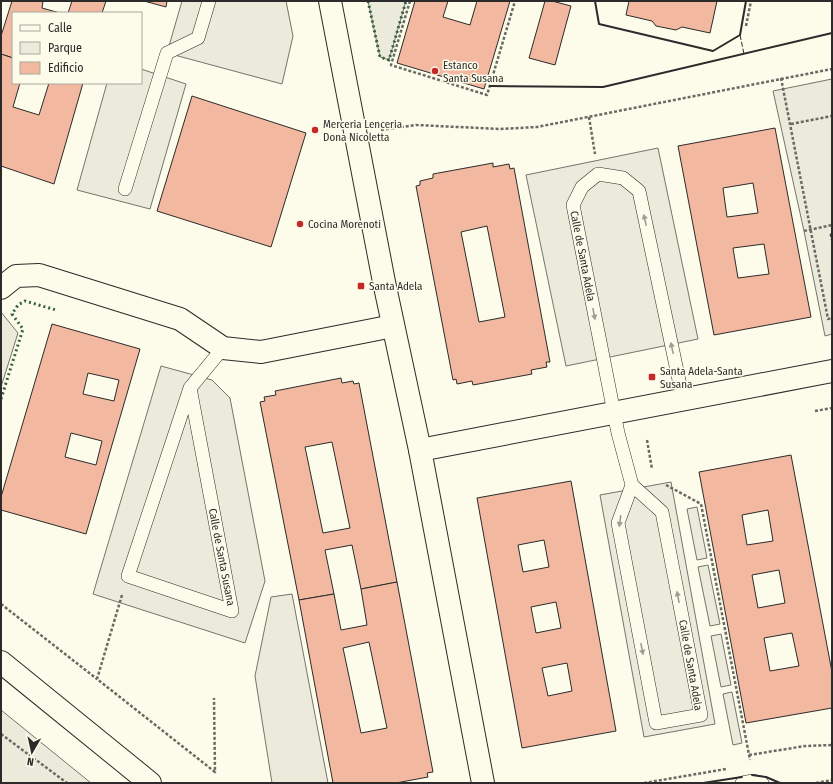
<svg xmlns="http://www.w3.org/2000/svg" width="833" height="784" font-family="'Fira Sans Condensed',sans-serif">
	<rect width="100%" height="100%" fill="#fdfbea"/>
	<!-- green -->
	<g fill="#ecebdb" stroke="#74746e">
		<path d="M 368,1 L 406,1 L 389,60 L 380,57 Z"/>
		<path d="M 832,79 L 832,334 L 825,336 L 804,231 L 773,91 Z"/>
		<path d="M 697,507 L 707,558 L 697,560 L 687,509 Z"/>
		<path d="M 708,565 L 720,624 L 710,626 L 698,567 Z"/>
		<path d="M 292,594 L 328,783 L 272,783 L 255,676 L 271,597 Z"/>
		<path d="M 721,634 L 731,685 L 721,687 L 711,636 Z"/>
		<path d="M 732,692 L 742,743 L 733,745 L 723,694 Z"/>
		<path d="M 1,710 L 91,783 L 1,783 Z"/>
	</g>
	<!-- parking -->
	<g fill="#eceadb" stroke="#74746e">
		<path d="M 182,1 L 286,1 L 293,36 L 282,84 L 167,53 Z"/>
		<path d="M 141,69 L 186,84 L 150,209 L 77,190 L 107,83 L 141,83 Z"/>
		<path d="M 658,148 L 698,339 L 566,366 L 526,175 Z"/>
		<path d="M 1,312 L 18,333 L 1,387 Z"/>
		<path d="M 161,366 L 212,380 L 230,398 L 265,581 L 245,643 L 93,594 Z"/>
		<path d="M 671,482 L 715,724 L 644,737 L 600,495 Z"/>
	</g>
	<!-- building -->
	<g fill="#f2b8a0" stroke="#2b2b2b" fill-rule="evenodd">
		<path d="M 12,1 L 43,1 L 42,8 L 60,13 L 13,13 L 13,58 L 1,54 L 1,36 Z"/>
		<path d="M 72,1 L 106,1 L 102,13 L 68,13 Z"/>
		<path d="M 144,1 L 167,1 L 166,7 Z"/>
		<path d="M 415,1 L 448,1 L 443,17 L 470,25 L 477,1 L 510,1 L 484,89 L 397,63 Z"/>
		<path d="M 545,1 L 552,1 L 571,6 L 555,65 L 529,58 Z"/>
		<path d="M 629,1 L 717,1 L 710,33 L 682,27 L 676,30 L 656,26 L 652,21 L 626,15 Z"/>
		<path d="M 1,54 L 13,58 L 13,83 L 20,83 L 13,107 L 39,115 L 49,83 L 83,83 L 54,184 L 1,166 Z"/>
		<path d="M 192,96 L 306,133 L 271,247 L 157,211 Z"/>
		<path d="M 775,128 L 811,317 L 714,335 L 678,146 ZM 753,183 L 758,213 L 727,217 L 723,188 ZM 764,244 L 769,274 L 738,278 L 733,248 Z"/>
		<path d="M 493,163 L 493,167 L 509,164 L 510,169 L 514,168 L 550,362 L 546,362 L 547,367 L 531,370 L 532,374 L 473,385 L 472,381 L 457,384 L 456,379 L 453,380 L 416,186 L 420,185 L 420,181 L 433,178 L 433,174 ZM 487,226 L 505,317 L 479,322 L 461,232 Z"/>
		<path d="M 52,324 L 140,349 L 86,534 L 1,510 L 1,497 ZM 88,373 L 119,380 L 114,401 L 83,394 ZM 71,433 L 102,441 L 96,465 L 65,457 Z"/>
		<path d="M 341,378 L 342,383 L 353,381 L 354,384 L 359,383 L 397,582 L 361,589 L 352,545 L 325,550 L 334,594 L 299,600 L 260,402 L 265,401 L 264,397 L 276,395 L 275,391 ZM 332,442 L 350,528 L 323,533 L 305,447 Z"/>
		<path d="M 791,455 L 832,672 L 832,708 L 746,723 L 699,472 ZM 768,510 L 773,541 L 747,545 L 742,515 ZM 779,570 L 785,603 L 758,608 L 752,575 ZM 792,633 L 799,666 L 770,671 L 764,638 Z"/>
		<path d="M 571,481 L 616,731 L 522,748 L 477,498 ZM 544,540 L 549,567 L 523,572 L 518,545 ZM 556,602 L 561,628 L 536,633 L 531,607 ZM 567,663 L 572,691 L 548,696 L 542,668 Z"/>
		<path d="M 397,582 L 433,772 L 427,773 L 428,777 L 396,783 L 333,783 L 299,600 L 334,594 L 341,630 L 367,625 L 361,589 ZM 369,642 L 387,728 L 361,733 L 343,648 Z"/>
	</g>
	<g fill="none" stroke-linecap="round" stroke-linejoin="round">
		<!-- service casing -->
		<g stroke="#2b2b2b" stroke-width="14">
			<g id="service">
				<path d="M 125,189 L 167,53 L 198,38 L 209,1"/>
				<path d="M 190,388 L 232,611 L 128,576 L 190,388 L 223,348"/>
				<path d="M 632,485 L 618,523 L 656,723 L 701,715 L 662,512 L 632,485 L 618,433 L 573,205 L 582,187 L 598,174 L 623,178 L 639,191 L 683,399"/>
				<path d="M 742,783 L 753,781 L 762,783"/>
			</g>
		</g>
		<!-- minor casing -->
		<g stroke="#2b2b2b" stroke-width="24">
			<g id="minor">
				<path d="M 330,1 L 384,282 L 420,450 L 483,783"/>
				<path d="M 1,288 L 16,276 L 39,275 L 180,319 L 223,348 L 261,352 L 393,326"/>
				<path d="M 420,450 L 832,371"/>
				<path d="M 1,662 L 150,783"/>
			</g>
		</g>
		<!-- path -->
		<g stroke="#6a6964" stroke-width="2.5" stroke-dasharray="3 2" stroke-linecap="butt">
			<path d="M 410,1 L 391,65 L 487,95 L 515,1"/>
			<path d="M 746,26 L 751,1"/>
			<path d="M 781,78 L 828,319 L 832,318"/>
			<path d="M 589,117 L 595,154"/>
			<path d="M 791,124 L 832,116"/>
			<path d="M 381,130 L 416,125 L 500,129 L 537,127 L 832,69"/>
			<path d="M 804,231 L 832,225"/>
			<path d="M 815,411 L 832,408"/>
			<path d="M 647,440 L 652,469"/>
			<path d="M 666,485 L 701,504 L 750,760"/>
			<path d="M 122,595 L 97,679 L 215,772 L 214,698"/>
			<path d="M 1,604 L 97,679"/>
			<path d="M 1,734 L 67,783"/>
			<path d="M 749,755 L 805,746 L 832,745"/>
			<path d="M 644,783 L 726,769"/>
			<path d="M 816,783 L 832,780"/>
		</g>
		<!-- service -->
		<use href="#service" stroke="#fdfbea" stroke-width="13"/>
		<!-- minor -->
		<use href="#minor" stroke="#fdfbea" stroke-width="22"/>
		<!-- hedge -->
		<g stroke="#34623c" stroke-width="3" stroke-dasharray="2 3" stroke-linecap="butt">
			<path d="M 368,1 L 380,57 L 389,60 L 406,1"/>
			<path d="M 1,399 L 23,329 L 12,314 L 18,305 L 25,301 L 56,310"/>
		</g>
		<!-- fence -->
		<g stroke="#2b2b2b" stroke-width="1" stroke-dasharray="5 2" stroke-linecap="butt">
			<path d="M 740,35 L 744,54"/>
			<path d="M 832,234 L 830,234 L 832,243"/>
		</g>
		<!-- wall -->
		<g stroke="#2b2b2b" stroke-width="2">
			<path d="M 595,1 L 599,24 L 713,51 L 740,35 L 746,1"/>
			<path d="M 490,86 L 603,87 L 832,33"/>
			<path d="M 752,775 L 766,777 L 780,783"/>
			<path d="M 703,783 L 742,777"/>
		</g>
	</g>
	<!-- one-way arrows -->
	<defs><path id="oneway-solid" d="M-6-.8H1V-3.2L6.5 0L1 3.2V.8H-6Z"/></defs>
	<g fill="#9e9d94">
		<use href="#oneway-solid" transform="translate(645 220) rotate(-102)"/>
		<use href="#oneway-solid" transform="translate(594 314) rotate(79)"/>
		<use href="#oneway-solid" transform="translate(672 348) rotate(-102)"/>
		<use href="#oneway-solid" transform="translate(620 521) rotate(98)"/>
		<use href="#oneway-solid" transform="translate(678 597) rotate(-101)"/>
		<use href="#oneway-solid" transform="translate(642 649) rotate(79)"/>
	</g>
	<!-- markers -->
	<g fill="#c62828" stroke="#fdfbea" stroke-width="1.5">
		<circle cx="435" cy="71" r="4"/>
		<circle cx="315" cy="130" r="4"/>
		<circle cx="300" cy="224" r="4"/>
		<rect x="357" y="282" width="8" height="8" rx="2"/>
		<rect x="648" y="373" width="8" height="8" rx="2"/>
	</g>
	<g text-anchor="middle" stroke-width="3" stroke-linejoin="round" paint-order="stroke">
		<!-- poi labels -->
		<g font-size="11" fill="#2b2b2b" stroke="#fdfbea" text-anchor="start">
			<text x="443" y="69">Estanco<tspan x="443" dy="13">Santa Susana</tspan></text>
			<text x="323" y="128">Merceria Lenceria<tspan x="323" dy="13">Dona Nicoletta</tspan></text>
			<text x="308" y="228">Cocina Morenoti</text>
			<text x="369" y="290">Santa Adela</text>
			<text x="660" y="375">Santa Adela-Santa<tspan x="660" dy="13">Susana</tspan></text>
		</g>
		<!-- street labels -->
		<g font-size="11" fill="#2b2b2b" stroke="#fdfbea">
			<text transform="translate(583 256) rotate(79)" y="4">Calle de Santa Adela</text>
			<text transform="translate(222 557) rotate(79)" y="4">Calle de Santa Susana</text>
			<text transform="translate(691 665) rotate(80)" y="4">Calle de Santa Adela</text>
		</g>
	</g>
	<!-- border -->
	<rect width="833" height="784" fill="none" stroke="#2b2b2b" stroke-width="4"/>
	<!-- legend -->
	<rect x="12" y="12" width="130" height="72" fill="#fdfbea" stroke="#a9a89e"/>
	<rect x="20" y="25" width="20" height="6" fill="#fdfbea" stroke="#a9a89e"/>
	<text x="48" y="32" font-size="12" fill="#2b2b2b">Calle</text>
	<rect x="20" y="42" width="20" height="12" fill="#ecebdb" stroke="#a9a89e"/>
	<text x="48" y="52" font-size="12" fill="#2b2b2b">Parque</text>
	<rect x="20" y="62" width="20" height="12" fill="#f2b8a0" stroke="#a9a89e"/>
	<text x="48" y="72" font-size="12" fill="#2b2b2b">Edificio</text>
	<!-- north arrow -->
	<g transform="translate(32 752) rotate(189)" stroke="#fdfbea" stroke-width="3" paint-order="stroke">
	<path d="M0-3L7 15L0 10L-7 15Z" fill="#2b2b2b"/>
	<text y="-6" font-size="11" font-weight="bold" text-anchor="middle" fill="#2b2b2b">N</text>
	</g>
</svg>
